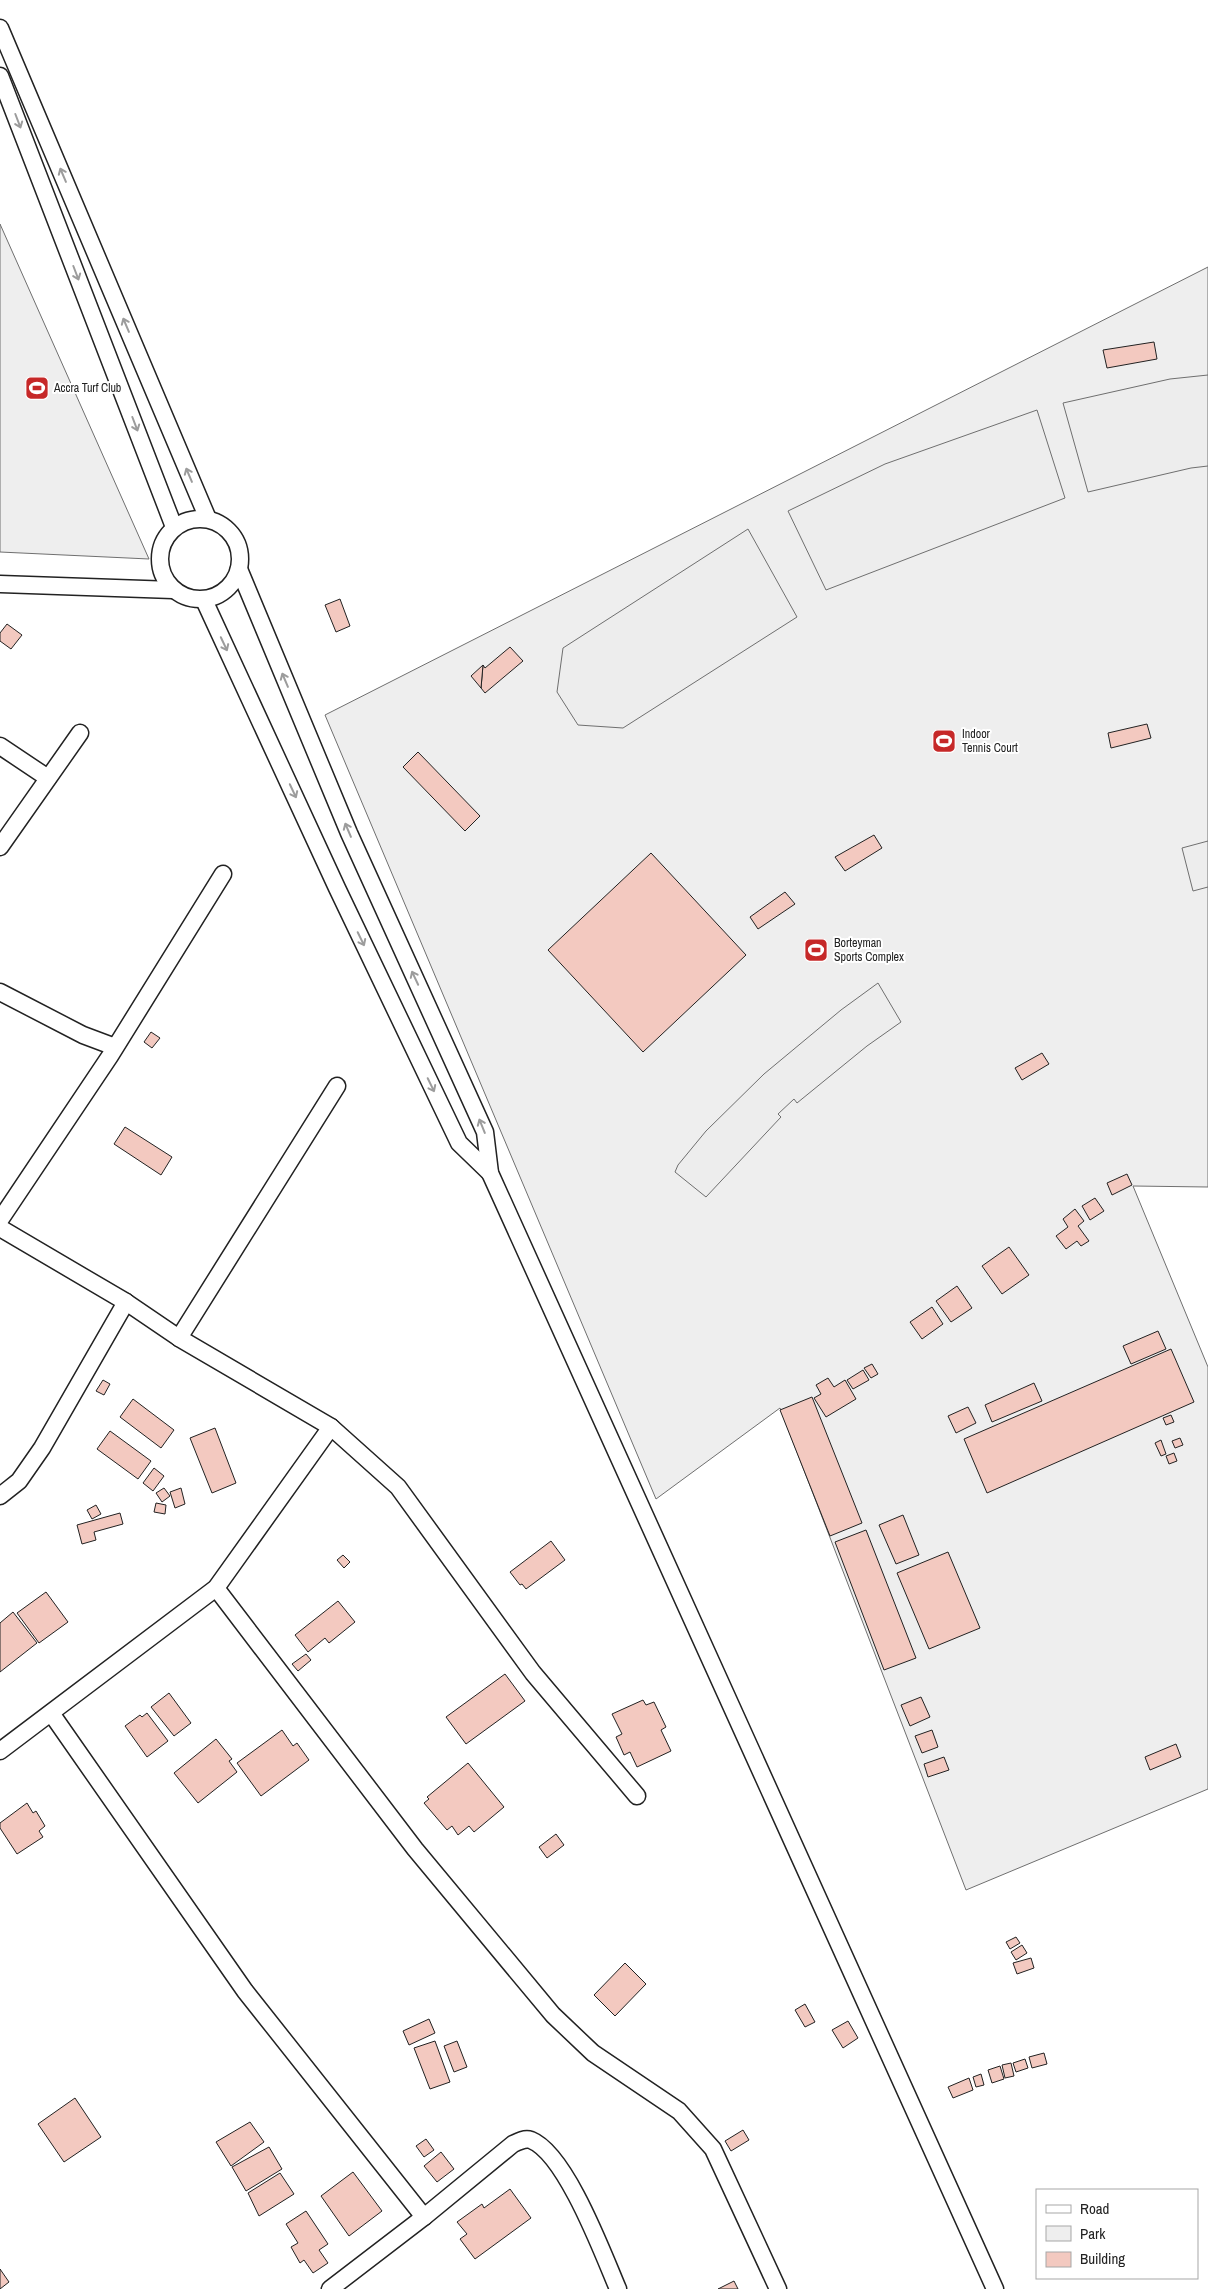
<svg xmlns="http://www.w3.org/2000/svg" width="1208" height="2289" font-family="'Archivo Narrow',sans-serif">
	<rect width="100%" height="100%" fill="#fff"/>
	<!-- green -->
	<g fill="#eee" stroke="#6f6f6f">
		<path d="M 0,224 L 149,559 L 0,552 Z"/>
		<path d="M 1208,267 L 1208,1187 L 1133,1186 L 1208,1367 L 1208,1789 L 966,1890 L 780,1408 L 656,1499 L 325,715 Z"/>
	</g>
	<!-- parking -->
	<g fill="#ededed" stroke="#6f6f6f">
		<path d="M 1208,375 L 1208,466 L 1191,468 L 1088,492 L 1063,403 L 1170,379 Z"/>
		<path d="M 1037,410 L 1065,498 L 826,590 L 788,511 L 885,464 Z"/>
		<path d="M 748,529 L 797,617 L 623,728 L 578,725 L 557,692 L 563,648 Z"/>
		<path d="M 1208,841 L 1208,887 L 1193,891 L 1182,848 Z"/>
		<path d="M 878,983 L 901,1022 L 867,1046 L 797,1103 L 794,1099 L 778,1114 L 781,1117 L 706,1197 L 675,1172 L 678,1165 L 706,1131 L 764,1074 L 841,1010 Z"/>
	</g>
	<!-- building -->
	<g fill="#f3c9c0" stroke="#222">
		<path d="M 1154,342 L 1157,359 L 1107,368 L 1103,350 Z"/>
		<path d="M 340,599 L 350,626 L 336,632 L 325,605 Z"/>
		<path d="M 7,624 L 22,635 L 11,649 L 0,641 L 0,633 Z"/>
		<path d="M 510,647 L 523,661 L 485,693 L 481,688 L 483,665 L 485,668 Z"/>
		<path d="M 483,665 L 481,688 L 471,676 Z"/>
		<path d="M 1147,724 L 1151,738 L 1111,748 L 1108,733 Z"/>
		<path d="M 418,752 L 480,816 L 465,831 L 403,767 Z"/>
		<path d="M 874,835 L 882,848 L 845,871 L 835,857 Z"/>
		<path d="M 651,853 L 746,955 L 643,1052 L 548,950 Z"/>
		<path d="M 785,892 L 795,904 L 758,929 L 750,917 Z"/>
		<path d="M 151,1032 L 160,1038 L 152,1048 L 144,1042 Z"/>
		<path d="M 1042,1053 L 1049,1064 L 1022,1080 L 1015,1068 Z"/>
		<path d="M 125,1127 L 172,1157 L 161,1175 L 114,1144 Z"/>
		<path d="M 1127,1174 L 1132,1185 L 1112,1195 L 1107,1183 Z"/>
		<path d="M 1095,1198 L 1104,1211 L 1090,1220 L 1082,1206 Z"/>
		<path d="M 1075,1209 L 1084,1221 L 1078,1226 L 1089,1241 L 1081,1246 L 1077,1241 L 1066,1249 L 1056,1236 L 1068,1227 L 1063,1219 Z"/>
		<path d="M 1009,1247 L 1029,1275 L 1002,1294 L 982,1266 Z"/>
		<path d="M 957,1286 L 972,1308 L 951,1322 L 936,1301 Z"/>
		<path d="M 932,1307 L 943,1324 L 922,1339 L 910,1322 Z"/>
		<path d="M 1158,1331 L 1166,1349 L 1131,1364 L 1123,1346 Z"/>
		<path d="M 1171,1349 L 1194,1402 L 987,1493 L 964,1439 Z"/>
		<path d="M 872,1364 L 878,1374 L 871,1378 L 864,1368 Z"/>
		<path d="M 863,1370 L 869,1380 L 853,1389 L 847,1380 Z"/>
		<path d="M 828,1378 L 834,1387 L 845,1380 L 856,1399 L 826,1417 L 814,1398 L 821,1394 L 816,1385 Z"/>
		<path d="M 103,1380 L 110,1384 L 104,1395 L 96,1391 Z"/>
		<path d="M 1034,1383 L 1042,1401 L 992,1422 L 985,1405 Z"/>
		<path d="M 812,1397 L 862,1523 L 830,1536 L 780,1410 Z"/>
		<path d="M 133,1399 L 174,1430 L 161,1448 L 120,1417 Z"/>
		<path d="M 968,1407 L 976,1423 L 956,1433 L 948,1416 Z"/>
		<path d="M 1171,1415 L 1174,1422 L 1166,1425 L 1163,1418 Z"/>
		<path d="M 215,1428 L 236,1483 L 212,1493 L 190,1438 Z"/>
		<path d="M 110,1431 L 151,1461 L 138,1479 L 97,1449 Z"/>
		<path d="M 1180,1438 L 1183,1445 L 1175,1448 L 1172,1441 Z"/>
		<path d="M 1161,1440 L 1166,1454 L 1161,1456 L 1155,1443 Z"/>
		<path d="M 1174,1453 L 1177,1461 L 1169,1464 L 1166,1456 Z"/>
		<path d="M 154,1468 L 164,1476 L 153,1491 L 143,1483 Z"/>
		<path d="M 164,1488 L 170,1496 L 162,1502 L 156,1493 Z"/>
		<path d="M 181,1488 L 185,1504 L 175,1508 L 170,1492 Z"/>
		<path d="M 156,1503 L 166,1505 L 165,1514 L 154,1512 Z"/>
		<path d="M 96,1505 L 101,1514 L 92,1519 L 87,1510 Z"/>
		<path d="M 120,1513 L 123,1524 L 94,1532 L 96,1540 L 82,1544 L 77,1525 Z"/>
		<path d="M 903,1515 L 919,1555 L 896,1564 L 879,1525 Z"/>
		<path d="M 866,1530 L 916,1658 L 884,1670 L 835,1542 Z"/>
		<path d="M 551,1541 L 565,1560 L 526,1589 L 522,1584 L 520,1585 L 510,1572 Z"/>
		<path d="M 948,1552 L 980,1628 L 929,1649 L 897,1573 Z"/>
		<path d="M 343,1555 L 350,1562 L 344,1568 L 337,1560 Z"/>
		<path d="M 46,1592 L 68,1622 L 39,1643 L 17,1613 Z"/>
		<path d="M 338,1601 L 355,1622 L 329,1643 L 325,1638 L 308,1652 L 295,1635 Z"/>
		<path d="M 13,1612 L 37,1643 L 0,1672 L 0,1623 Z"/>
		<path d="M 306,1654 L 311,1660 L 298,1671 L 292,1664 Z"/>
		<path d="M 505,1674 L 525,1701 L 466,1744 L 446,1717 Z"/>
		<path d="M 169,1693 L 191,1723 L 174,1736 L 151,1707 Z"/>
		<path d="M 921,1697 L 930,1717 L 910,1726 L 901,1705 Z"/>
		<path d="M 643,1700 L 646,1705 L 654,1702 L 666,1727 L 661,1730 L 671,1751 L 637,1767 L 630,1752 L 624,1755 L 616,1737 L 622,1734 L 612,1714 Z"/>
		<path d="M 147,1713 L 168,1741 L 147,1757 L 125,1726 L 140,1715 L 142,1717 Z"/>
		<path d="M 282,1730 L 293,1746 L 297,1743 L 309,1760 L 261,1796 L 237,1763 Z"/>
		<path d="M 932,1730 L 938,1747 L 922,1753 L 915,1736 Z"/>
		<path d="M 216,1739 L 232,1759 L 229,1761 L 237,1772 L 198,1803 L 174,1773 Z"/>
		<path d="M 1176,1744 L 1181,1757 L 1150,1770 L 1145,1757 Z"/>
		<path d="M 944,1757 L 949,1770 L 928,1777 L 924,1764 Z"/>
		<path d="M 468,1763 L 504,1807 L 474,1832 L 469,1826 L 458,1835 L 452,1826 L 447,1830 L 424,1803 L 429,1799 L 427,1797 Z"/>
		<path d="M 27,1803 L 33,1813 L 36,1811 L 45,1826 L 39,1831 L 43,1837 L 17,1854 L 0,1828 L 0,1823 Z"/>
		<path d="M 556,1834 L 564,1845 L 547,1858 L 539,1847 Z"/>
		<path d="M 1016,1937 L 1020,1943 L 1010,1949 L 1006,1942 Z"/>
		<path d="M 1022,1945 L 1027,1953 L 1016,1960 L 1011,1952 Z"/>
		<path d="M 1031,1958 L 1034,1968 L 1017,1974 L 1013,1963 Z"/>
		<path d="M 625,1963 L 646,1984 L 615,2016 L 594,1995 Z"/>
		<path d="M 805,2004 L 815,2022 L 805,2027 L 795,2010 Z"/>
		<path d="M 429,2019 L 435,2033 L 409,2045 L 403,2031 Z"/>
		<path d="M 848,2021 L 858,2038 L 843,2048 L 832,2030 Z"/>
		<path d="M 435,2041 L 450,2082 L 430,2089 L 414,2048 Z"/>
		<path d="M 457,2041 L 467,2067 L 454,2072 L 444,2046 Z"/>
		<path d="M 1044,2053 L 1047,2064 L 1032,2068 L 1029,2057 Z"/>
		<path d="M 1025,2059 L 1028,2068 L 1016,2072 L 1013,2063 Z"/>
		<path d="M 1011,2063 L 1014,2076 L 1005,2078 L 1002,2065 Z"/>
		<path d="M 1000,2066 L 1004,2079 L 992,2083 L 988,2070 Z"/>
		<path d="M 981,2074 L 984,2085 L 976,2087 L 973,2077 Z"/>
		<path d="M 969,2078 L 973,2090 L 953,2098 L 948,2087 Z"/>
		<path d="M 75,2098 L 101,2137 L 64,2162 L 38,2124 Z"/>
		<path d="M 250,2122 L 264,2142 L 231,2166 L 216,2142 Z"/>
		<path d="M 743,2130 L 749,2140 L 731,2151 L 725,2141 Z"/>
		<path d="M 426,2139 L 434,2150 L 424,2157 L 416,2146 Z"/>
		<path d="M 269,2147 L 282,2169 L 246,2191 L 232,2167 Z"/>
		<path d="M 441,2152 L 454,2169 L 437,2182 L 424,2166 Z"/>
		<path d="M 353,2172 L 382,2211 L 349,2236 L 321,2196 Z"/>
		<path d="M 280,2173 L 294,2194 L 259,2216 L 248,2193 Z"/>
		<path d="M 510,2189 L 531,2218 L 475,2259 L 460,2239 L 467,2234 L 457,2222 L 482,2204 L 484,2208 Z"/>
		<path d="M 306,2211 L 328,2244 L 319,2250 L 328,2263 L 313,2273 L 304,2260 L 300,2263 L 291,2247 L 298,2243 L 286,2224 Z"/>
		<path d="M 0,2269 L 9,2282 L 0,2289 Z"/>
		<path d="M 734,2281 L 738,2289 L 718,2289 Z"/>
	</g>
	<g fill="none" stroke-linecap="round" stroke-linejoin="round">
		<!-- minor casing -->
		<g stroke="#222" stroke-width="19">
			<g id="minor">
				<path d="M 0,28 L 208,519"/>
				<path d="M 0,76 L 174,527"/>
				<circle cx="200" cy="559" r="40"/>
				<path d="M 239,569 L 349,833 L 485,1132 L 490,1173 L 995,2289"/>
				<path d="M 0,584 L 173,590"/>
				<path d="M 204,600 L 337,888 L 459,1143 L 490,1173"/>
				<path d="M 0,746 L 48,778"/>
				<path d="M 0,847 L 80,733"/>
				<path d="M 0,992 L 83,1035 L 115,1047"/>
				<path d="M 0,1220 L 110,1056 L 223,874"/>
				<path d="M 0,1228 L 126,1302 L 179,1338 L 331,1427 L 398,1487 L 533,1673 L 637,1796"/>
				<path d="M 179,1338 L 337,1086"/>
				<path d="M 0,1496 L 19,1481 L 42,1448 L 126,1302"/>
				<path d="M 216,1588 L 415,1849 L 553,2015 L 593,2053 L 679,2111 L 713,2149 L 778,2289"/>
				<path d="M 51,1713 L 245,1991 L 424,2217"/>
				<path d="M 0,1751 L 216,1588 L 331,1427"/>
				<path d="M 330,2289 L 424,2217 L 513,2144 C 519,2141 525,2138 531,2140 C 566,2154 603,2254 618,2289"/>
			</g>
		</g>
		<!-- minor -->
		<use href="#minor" stroke="#fff" stroke-width="16"/>
	</g>
	<!-- one-way arrows -->
	<defs><path id="oneway-shaft" d="M-6 0H5M1.5-3L5.5 0L1.5 3" fill="none" stroke-width="1.6" stroke-linecap="round" stroke-linejoin="round" transform="scale(1.25)"/></defs>
	<g stroke="#9c9c9c">
		<use href="#oneway-shaft" transform="translate(18 121) rotate(69)"/>
		<use href="#oneway-shaft" transform="translate(63 175) rotate(-113)"/>
		<use href="#oneway-shaft" transform="translate(76 273) rotate(69)"/>
		<use href="#oneway-shaft" transform="translate(126 325) rotate(-113)"/>
		<use href="#oneway-shaft" transform="translate(135 424) rotate(69)"/>
		<use href="#oneway-shaft" transform="translate(189 475) rotate(-113)"/>
		<use href="#oneway-shaft" transform="translate(224 644) rotate(65)"/>
		<use href="#oneway-shaft" transform="translate(285 680) rotate(-113)"/>
		<use href="#oneway-shaft" transform="translate(293 791) rotate(65)"/>
		<use href="#oneway-shaft" transform="translate(348 830) rotate(-113)"/>
		<use href="#oneway-shaft" transform="translate(361 939) rotate(64)"/>
		<use href="#oneway-shaft" transform="translate(415 978) rotate(-115)"/>
		<use href="#oneway-shaft" transform="translate(431 1085) rotate(64)"/>
		<use href="#oneway-shaft" transform="translate(482 1126) rotate(-112)"/>
	</g>
	<!-- icons -->
	<defs>
		<g id="stadium-square" transform="scale(1.25)"><rect x="-9" y="-9" width="18" height="18" rx="4" fill="#c62828" stroke="#fff"/><path d="M0-5a6.5 5 0 1 0 0 10a6.5 5 0 1 0 0-10ZM-3.5-1.8h7v3.6h-7Z" fill="#fff"/></g>
	</defs>
	<g fill-rule="evenodd">
		<use href="#stadium-square" x="37" y="388"/>
		<use href="#stadium-square" x="944" y="741"/>
		<use href="#stadium-square" x="816" y="950"/>
	</g>
	<g text-anchor="middle" stroke-width="4" stroke-linejoin="round" paint-order="stroke">
		<!-- poi labels -->
		<g font-size="12" fill="#222" stroke="#fff" text-anchor="start">
			<text x="54" y="392">Accra Turf Club</text>
			<text x="962" y="738">Indoor<tspan x="962" dy="14">Tennis Court</tspan></text>
			<text x="834" y="947">Borteyman<tspan x="834" dy="14">Sports Complex</tspan></text>
		</g>
	</g>
	<!-- legend -->
	<rect x="1036" y="2189" width="162" height="90" fill="#ffffff" stroke="#a7a7a7"/>
	<rect x="1046" y="2205" width="25" height="8" fill="#ffffff" stroke="#a7a7a7"/>
	<text x="1080" y="2214" font-size="15" fill="#222222">Road</text>
	<rect x="1046" y="2226" width="25" height="15" fill="#eeeeee" stroke="#a7a7a7"/>
	<text x="1080" y="2239" font-size="15" fill="#222222">Park</text>
	<rect x="1046" y="2252" width="25" height="15" fill="#f3c9c0" stroke="#a7a7a7"/>
	<text x="1080" y="2264" font-size="15" fill="#222222">Building</text>
</svg>
